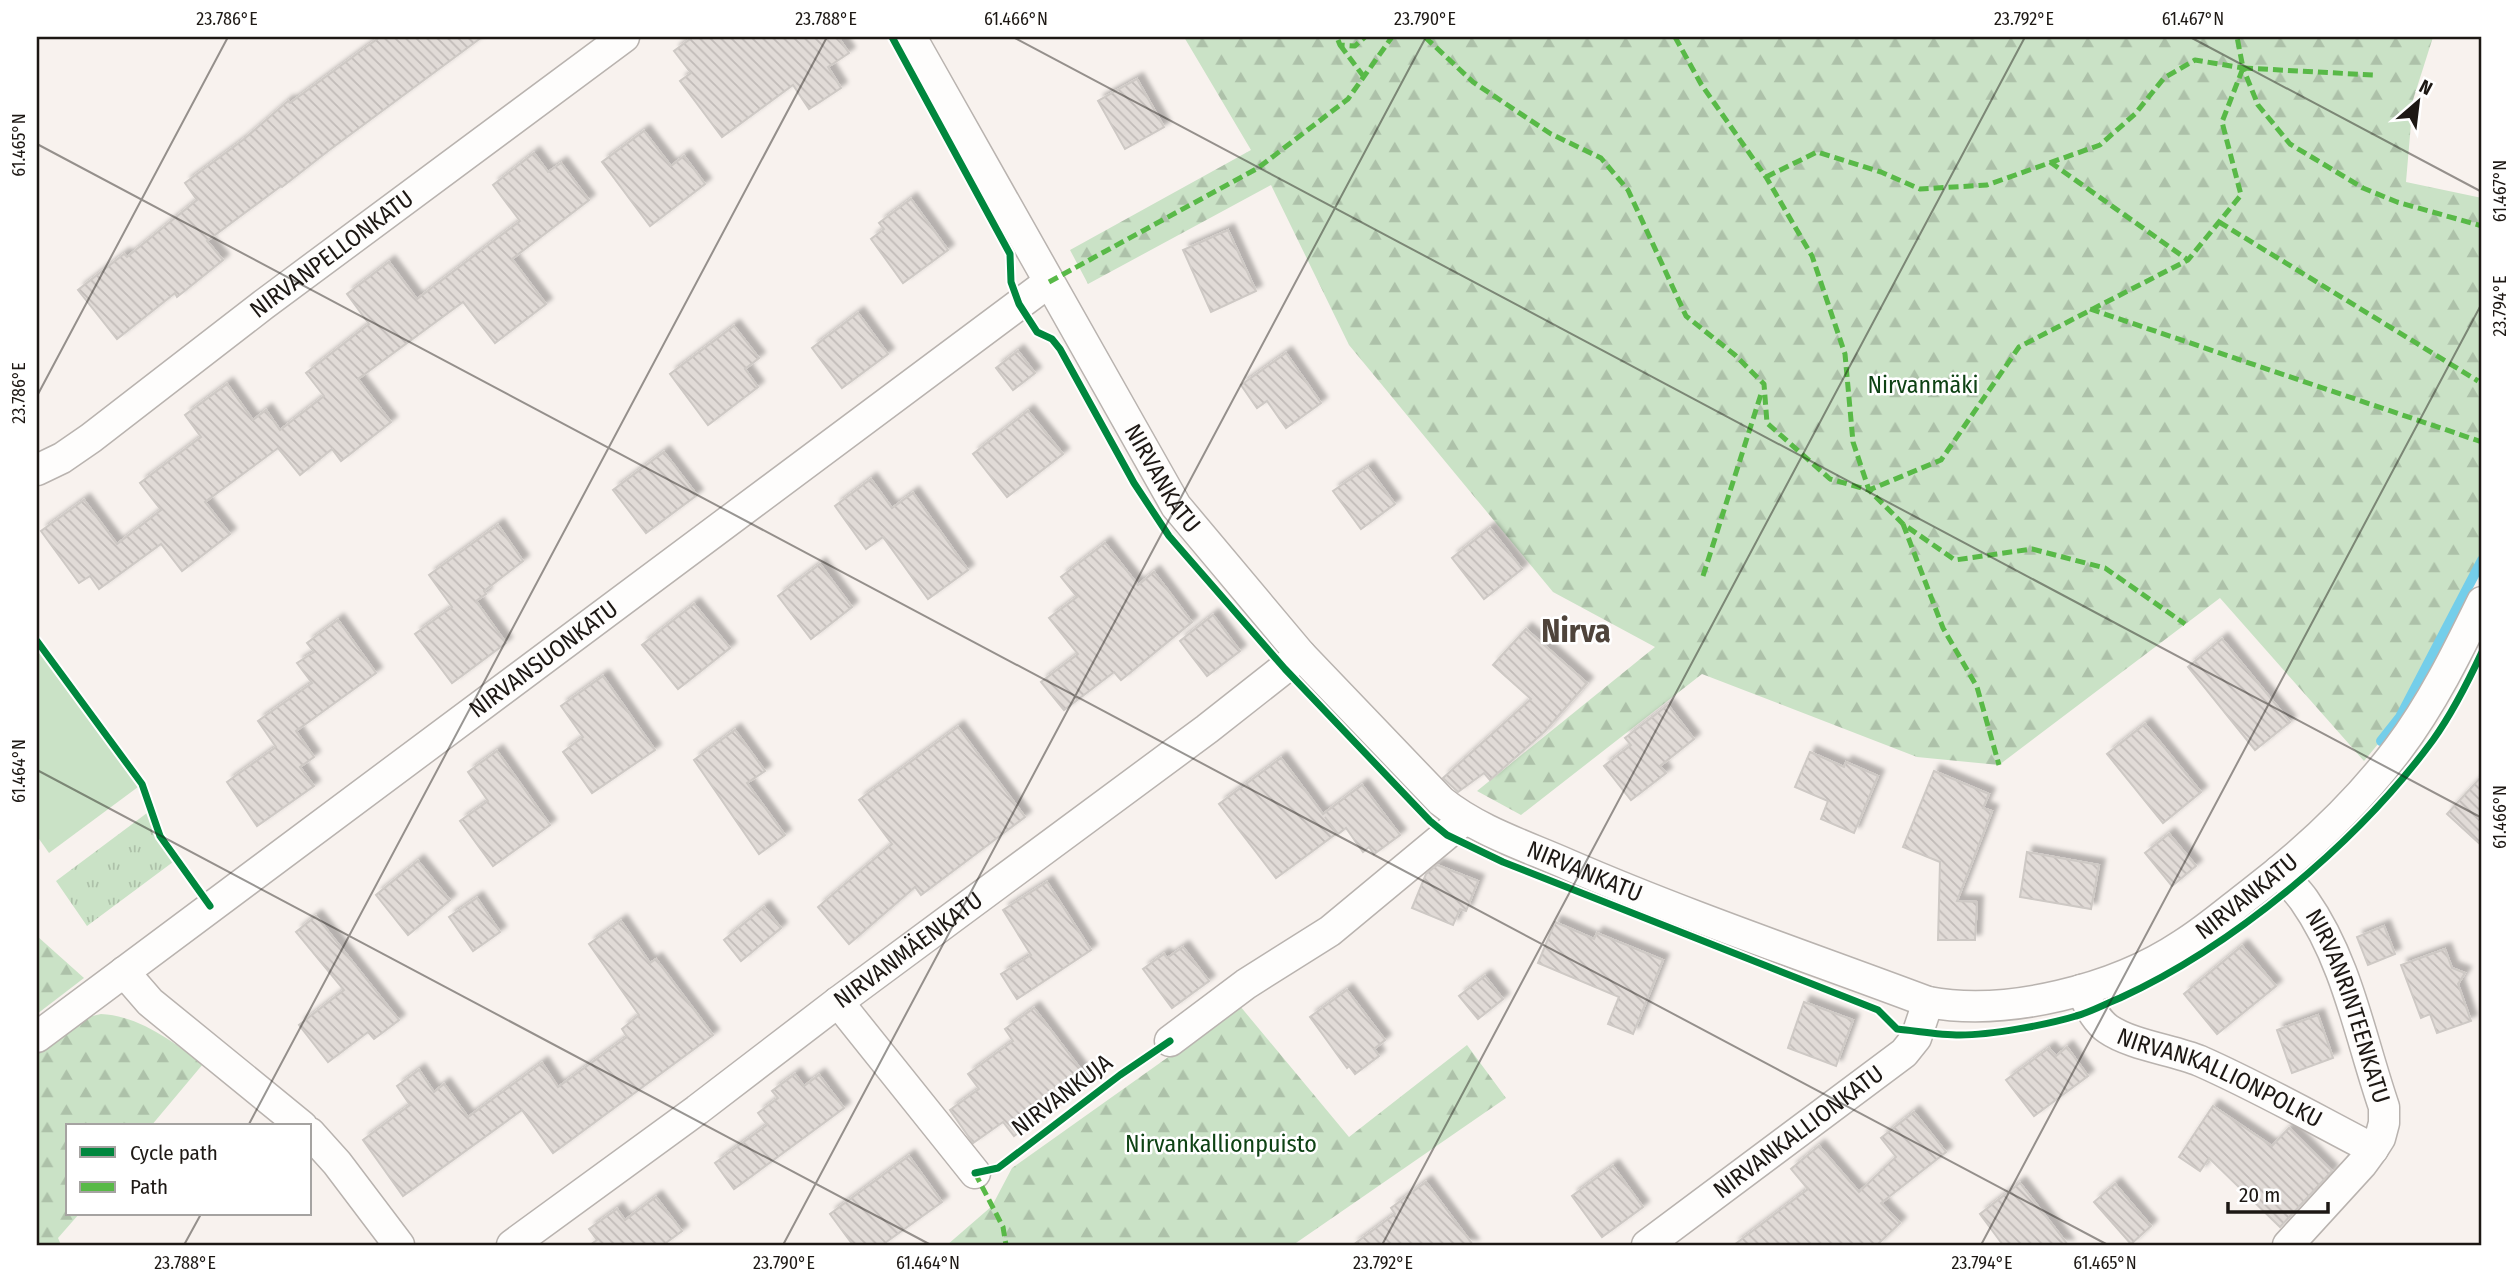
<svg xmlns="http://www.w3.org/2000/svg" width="2519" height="1282" font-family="'Fira Sans Condensed',sans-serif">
	<defs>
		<pattern id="forest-firs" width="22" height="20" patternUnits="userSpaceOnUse" patternTransform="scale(1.75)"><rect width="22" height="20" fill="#cae2c6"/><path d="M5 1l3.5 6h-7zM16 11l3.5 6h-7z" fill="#adc1a9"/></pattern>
		<pattern id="park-tufts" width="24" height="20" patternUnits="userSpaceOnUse" patternTransform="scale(1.75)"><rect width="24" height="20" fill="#cae2c6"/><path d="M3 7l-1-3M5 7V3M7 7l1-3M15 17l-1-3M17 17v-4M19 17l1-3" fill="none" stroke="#adc1a9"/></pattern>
		<pattern id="building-back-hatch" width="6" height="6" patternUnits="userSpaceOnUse" patternTransform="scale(1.75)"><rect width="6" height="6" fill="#e1dbd7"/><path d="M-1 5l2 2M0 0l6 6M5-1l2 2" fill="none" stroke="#c1bbb8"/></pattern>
		<filter id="shadow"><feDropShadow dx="6" dy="-6" stdDeviation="2" flood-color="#0004"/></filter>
	</defs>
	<rect width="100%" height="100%" fill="#f8f2ee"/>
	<!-- green -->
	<path fill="#cae2c6" d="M 37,641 L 142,784 L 49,853 L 37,836 Z"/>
	<!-- forest -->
	<g fill="url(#forest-firs)">
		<path d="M 1184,37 L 2433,37 L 2413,100 L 2406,182 L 2482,198 L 2482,565 L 2417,697 L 2364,761 L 2220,598 L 1999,765 L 1917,757 L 1702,674 L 1521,815 L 1477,791 L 1655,647 L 1553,592 L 1349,345 L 1271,185 L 1088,284 L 1070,250 L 1251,150 Z"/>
		<path d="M 37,936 L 84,978 L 37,1014 Z"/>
		<path d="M 1240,1006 L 1349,1137 L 1467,1045 L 1506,1098 L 1293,1245 L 947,1245 L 992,1206 L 1012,1168 Z"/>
		<path d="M 101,1014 C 140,1016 173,1042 203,1064 L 151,1126 L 68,1126 L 68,1214 L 79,1214 L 58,1238 L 61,1245 L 37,1245 L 37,1054 L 88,1017 Z"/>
	</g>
	<!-- park -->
	<path fill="url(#park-tufts)" d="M 151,810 L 160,836 L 177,859 L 87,926 L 56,881 Z"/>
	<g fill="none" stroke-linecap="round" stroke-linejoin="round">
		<!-- stream -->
		<path stroke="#74ceea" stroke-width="10" d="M 2381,741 L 2400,717 L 2482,560"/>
	</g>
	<!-- building -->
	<g fill="url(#building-back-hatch)" stroke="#cec9c5" stroke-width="2" filter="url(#shadow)">
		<path d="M 380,37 L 482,37 L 328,151 L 282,187 L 281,186 L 207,241 L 223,260 L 177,297 L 175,293 L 117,339 L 78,290 L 124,254 L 127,257 L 197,200 L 185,183 L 243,140 L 288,101 L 290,103 Z"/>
		<path d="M 693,37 L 838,37 L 849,53 L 828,67 L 841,88 L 809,109 L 793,85 L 722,137 L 680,81 L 691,73 L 674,51 Z"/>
		<path d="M 1137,79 L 1164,127 L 1125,149 L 1098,101 Z"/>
		<path d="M 644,131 L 671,166 L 684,156 L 705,184 L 650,226 L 602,162 Z"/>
		<path d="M 534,153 L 548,172 L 561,163 L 589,200 L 512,259 L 546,304 L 495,343 L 463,302 L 358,379 L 391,422 L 341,461 L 332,449 L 300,475 L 278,448 L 205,502 L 230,534 L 182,571 L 161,544 L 99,589 L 90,576 L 79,583 L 41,531 L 84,500 L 117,544 L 161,510 L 140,483 L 201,437 L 185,415 L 227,384 L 253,420 L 266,410 L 280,430 L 324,396 L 306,373 L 369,324 L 347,294 L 389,262 L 417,299 L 520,221 L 493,185 Z"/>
		<path d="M 911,199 L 948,250 L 903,283 L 871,239 L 884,229 L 879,223 Z"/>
		<path d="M 1228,230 L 1256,291 L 1211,312 L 1183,250 Z"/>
		<path d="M 858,313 L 888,354 L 842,388 L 812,348 Z"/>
		<path d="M 734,326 L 759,358 L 745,369 L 758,387 L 708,425 L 670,374 Z"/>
		<path d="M 1018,351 L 1035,373 L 1013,390 L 996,368 Z"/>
		<path d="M 1286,353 L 1321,403 L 1286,428 L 1267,401 L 1257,408 L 1241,385 Z"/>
		<path d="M 1028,411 L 1063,454 L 1007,497 L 973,454 Z"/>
		<path d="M 664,452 L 697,495 L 646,533 L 613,490 Z"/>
		<path d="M 1368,467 L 1395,504 L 1361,529 L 1333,491 Z"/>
		<path d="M 871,479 L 892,508 L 913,493 L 968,570 L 928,599 L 883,537 L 866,549 L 835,506 Z"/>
		<path d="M 498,525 L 523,561 L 484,591 L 486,594 L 476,601 L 506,643 L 452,683 L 415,634 L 452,607 L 429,575 Z"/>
		<path d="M 1490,528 L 1522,569 L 1484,599 L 1452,558 Z"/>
		<path d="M 1105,543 L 1138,585 L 1154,572 L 1192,622 L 1121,680 L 1114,672 L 1064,710 L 1041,682 L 1078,654 L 1049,618 L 1077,597 L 1061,577 Z"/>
		<path d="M 820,564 L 852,607 L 811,639 L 778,596 Z"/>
		<path d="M 694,604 L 730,648 L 678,689 L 642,645 Z"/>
		<path d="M 1213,615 L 1240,651 L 1207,676 L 1180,641 Z"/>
		<path d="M 338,620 L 376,673 L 296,731 L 314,757 L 300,767 L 314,786 L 257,826 L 227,782 L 276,747 L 258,721 L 312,683 L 297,663 L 314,652 L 307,643 Z"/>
		<path d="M 1526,629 L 1587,683 L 1545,731 L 1490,780 L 1484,773 L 1458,792 L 1443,778 L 1531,699 L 1493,665 Z"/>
		<path d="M 2222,639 L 2290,722 L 2255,750 L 2188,667 Z"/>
		<path d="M 603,676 L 655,750 L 592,793 L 563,752 L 583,737 L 561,706 Z"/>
		<path d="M 1668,705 L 1694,739 L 1660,766 L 1666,773 L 1631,800 L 1604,766 L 1631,745 L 1625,738 Z"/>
		<path d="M 2145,724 L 2201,792 L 2163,823 L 2107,754 Z"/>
		<path d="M 958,727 L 1025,817 L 921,895 L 915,887 L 849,944 L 818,907 L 892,844 L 859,800 Z"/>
		<path d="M 735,730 L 765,771 L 747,783 L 785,835 L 759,854 L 694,760 Z"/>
		<path d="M 497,751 L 550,825 L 493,866 L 460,821 L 488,801 L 468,772 Z"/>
		<path d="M 1810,752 L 1844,767 L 1846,762 L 1878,776 L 1854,833 L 1821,819 L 1828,801 L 1795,787 Z"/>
		<path d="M 1281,758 L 1323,814 L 1362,785 L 1400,835 L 1374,854 L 1369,847 L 1363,852 L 1346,828 L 1338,834 L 1325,817 L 1337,833 L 1276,878 L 1219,804 Z"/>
		<path d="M 1934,771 L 1989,794 L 1983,808 L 1992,811 L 1957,901 L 1977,902 L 1975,940 L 1938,940 L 1940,862 L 1903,847 Z"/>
		<path d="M 2482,776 L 2482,846 L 2447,814 Z"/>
		<path d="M 2169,834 L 2196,866 L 2172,886 L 2145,853 Z"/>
		<path d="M 2027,852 L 2099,865 L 2091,909 L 2020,897 Z"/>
		<path d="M 418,861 L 450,900 L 408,935 L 376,895 Z"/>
		<path d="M 1437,865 L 1478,881 L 1466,911 L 1460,909 L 1453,925 L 1412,908 L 1426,874 Z"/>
		<path d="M 1047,882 L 1091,950 L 1017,999 L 1001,974 L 1031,955 L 1003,910 Z"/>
		<path d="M 477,898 L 500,932 L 473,951 L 449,917 Z"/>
		<path d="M 764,907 L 781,928 L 741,961 L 724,940 Z"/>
		<path d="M 316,916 L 399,1020 L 374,1039 L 368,1032 L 328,1062 L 299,1025 L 344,990 L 296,932 Z"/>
		<path d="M 621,921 L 650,963 L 656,959 L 713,1035 L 553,1153 L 522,1110 L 403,1196 L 363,1140 L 410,1105 L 397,1086 L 419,1070 L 434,1092 L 444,1084 L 468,1117 L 542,1063 L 558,1087 L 627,1037 L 622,1029 L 639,1015 L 589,944 Z"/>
		<path d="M 1555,922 L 1594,939 L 1597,933 L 1663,960 L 1633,1034 L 1608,1024 L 1619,997 L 1538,963 Z"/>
		<path d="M 2384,926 L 2395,954 L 2368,965 L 2357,937 Z"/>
		<path d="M 2242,946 L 2276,986 L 2217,1034 L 2184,994 Z"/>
		<path d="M 1183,947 L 1209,981 L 1172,1008 L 1143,969 L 1164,954 L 1167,958 Z"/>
		<path d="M 2445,949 L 2452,968 L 2465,973 L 2458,984 L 2471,1021 L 2437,1033 L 2430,1014 L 2421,1018 L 2401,965 Z"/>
		<path d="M 1485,976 L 1503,999 L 1478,1019 L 1459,996 Z"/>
		<path d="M 1347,990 L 1385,1040 L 1374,1049 L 1379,1056 L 1355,1074 L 1349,1066 L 1347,1068 L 1310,1017 Z"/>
		<path d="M 1804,1002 L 1853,1020 L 1836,1066 L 1788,1048 Z"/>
		<path d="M 1034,1008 L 1089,1080 L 1014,1136 L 1003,1122 L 973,1143 L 950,1110 L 979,1089 L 968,1074 L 1013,1041 L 1005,1029 Z"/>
		<path d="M 2318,1015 L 2333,1058 L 2292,1073 L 2277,1030 Z"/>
		<path d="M 2067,1047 L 2088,1076 L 2034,1116 L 2006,1080 L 2049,1048 L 2056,1056 Z"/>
		<path d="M 795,1074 L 804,1086 L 819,1075 L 844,1108 L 734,1189 L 715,1163 L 767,1125 L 758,1113 L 778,1098 L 772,1091 Z"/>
		<path d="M 2213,1106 L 2272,1146 L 2289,1128 L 2332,1171 L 2280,1227 L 2209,1158 L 2200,1171 L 2179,1157 Z"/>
		<path d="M 1914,1112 L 1946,1152 L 1881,1203 L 1900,1223 L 1877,1245 L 1734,1245 L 1808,1189 L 1791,1169 L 1819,1146 L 1859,1192 L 1896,1157 L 1881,1138 Z"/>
		<path d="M 909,1156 L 942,1202 L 882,1245 L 853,1245 L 830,1214 Z"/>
		<path d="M 1613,1166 L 1643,1207 L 1602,1237 L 1572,1196 Z"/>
		<path d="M 1426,1182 L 1473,1245 L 1353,1245 L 1395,1214 L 1391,1208 Z"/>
		<path d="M 2020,1183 L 2068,1245 L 2003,1245 L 1980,1214 Z"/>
		<path d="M 2115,1184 L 2151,1226 L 2131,1244 L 2094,1202 Z"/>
		<path d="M 656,1197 L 682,1231 L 663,1245 L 590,1245 L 597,1240 L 589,1229 L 617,1209 L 625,1220 Z"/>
	</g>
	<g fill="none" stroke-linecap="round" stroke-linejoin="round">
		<!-- street casing -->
		<g stroke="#b9b3af" stroke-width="33">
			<g id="street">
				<path id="s1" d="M 911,37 L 1176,506 L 1301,655 L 1441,801 C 1478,831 1526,846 1569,865 C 1687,916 1808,957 1928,1002 C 2007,1017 2116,989 2182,945 C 2206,930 2228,911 2250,894 C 2305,852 2356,805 2398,749 C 2432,704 2457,653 2482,602"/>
				<path id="s2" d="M 37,470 L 62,458 L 91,438 L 263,305 L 624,37"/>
				<path id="s3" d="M 2279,871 C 2287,881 2297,890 2304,900 C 2347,961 2360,1037 2384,1107 L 2384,1123 L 2380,1138 L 2373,1149 L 2362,1164 L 2288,1245"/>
				<path d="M 124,972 L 150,1002 L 302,1126"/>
				<path id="s4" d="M 2081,990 C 2088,1003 2095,1020 2108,1029 C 2131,1045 2173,1050 2200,1061 C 2259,1087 2315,1119 2373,1149"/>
				<path d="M 838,1002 L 975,1173"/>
				<path id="s5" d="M 37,1037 L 1049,282"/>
				<path d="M 1170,1041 L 1246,984 L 1330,931 L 1465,819"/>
				<path d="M 310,1133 L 337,1163 L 399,1245"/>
				<path id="s6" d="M 512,1245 L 697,1110 L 838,1002 L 1207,729 L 1301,655"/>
				<path id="s7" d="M 1647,1245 L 1904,1053 L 1916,1038 L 1928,1002"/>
			</g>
		</g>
		<!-- street -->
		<use href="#street" stroke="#fefdfc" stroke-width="30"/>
		<!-- quiet -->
		<g stroke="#58b947" stroke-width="5" stroke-dasharray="10 5" stroke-linecap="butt">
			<path d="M 1425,37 L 1473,82 L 1551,134 L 1601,158 L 1628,190 L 1686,316 L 1735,355 L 1764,384 L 1767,423 L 1830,479 L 1869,490 L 1941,460 L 2019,347 L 2188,260 L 2241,195 L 2222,122 L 2243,68 L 2237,37"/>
			<path d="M 1675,37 L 1701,84 L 1766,177 L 1812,256 L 1845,354 L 1853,442 L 1869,490 L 1903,524 L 1955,560 L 2032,549 L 2105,568 L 2185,624"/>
			<path d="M 1338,40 L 1340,45 L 1355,46 L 1365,37"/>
			<path d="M 1340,45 L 1364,77"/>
			<path d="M 2243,68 L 2373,75"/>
			<path d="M 2050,162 L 2188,260"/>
			<path d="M 1766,177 L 1817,152 L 1881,172 L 1920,189 L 1987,185 L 2100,145 L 2135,114 L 2164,78 L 2195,60 L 2243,68 L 2258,105 L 2290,144 L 2363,188 L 2397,202 L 2482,226"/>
			<path d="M 2219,222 L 2478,381"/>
			<path d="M 1049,282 L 1258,168 L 1348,99 L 1392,37"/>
			<path d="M 2090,309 L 2482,442"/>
			<path d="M 1903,524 L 1943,628 L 1977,687 L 1999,765"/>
			<path d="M 1703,576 L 1762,391"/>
			<path d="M 975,1173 L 1003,1227 L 1006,1245"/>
		</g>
		<!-- cycleway casing -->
		<g stroke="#fff" stroke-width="11">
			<g id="cycleway">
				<path d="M 892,37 L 1010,254 L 1011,282 L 1019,304 L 1037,332 L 1052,339 L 1060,349 L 1134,483 L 1169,536 L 1285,669 L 1430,821 L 1447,835 L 1503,862 L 1878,1010 L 1897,1029 C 1918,1031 1939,1035 1960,1035 C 1990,1035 2047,1025 2076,1016 C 2091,1012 2105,1004 2120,998 C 2234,946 2359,841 2433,740 C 2453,712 2468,682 2482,652"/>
				<path d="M 37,641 L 142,784 L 160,836 L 210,906"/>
				<path d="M 975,1173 L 998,1168 L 1120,1075 L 1170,1041"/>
			</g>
		</g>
		<!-- cycleway -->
		<use href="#cycleway" stroke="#00873e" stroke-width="7"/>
	</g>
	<!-- ticks -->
	<path fill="none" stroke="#1d1814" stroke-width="2" stroke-opacity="0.45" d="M 1013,37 L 2482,818M 2190,37 L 2482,192M 37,144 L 2108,1245M 37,396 L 228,37M 37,770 L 931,1245M 248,1126 L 827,37M 184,1245 L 201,1214M 783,1245 L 1426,37M 1382,1245 L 2025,37M 1981,1245 L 2482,303"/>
	<g text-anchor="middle" stroke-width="5" stroke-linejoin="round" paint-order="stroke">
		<!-- street labels -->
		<g font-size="24" fill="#1d1814" stroke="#fff">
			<text dy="8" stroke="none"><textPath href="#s2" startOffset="366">NIRVANPELLONKATU</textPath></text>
			<text dy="8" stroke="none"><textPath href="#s1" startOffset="508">NIRVANKATU</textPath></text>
			<text dy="8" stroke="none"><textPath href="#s5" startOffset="632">NIRVANSUONKATU</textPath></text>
			<text dy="8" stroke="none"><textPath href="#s1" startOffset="1096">NIRVANKATU</textPath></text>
			<text dy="8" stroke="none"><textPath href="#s1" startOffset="1810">NIRVANKATU</textPath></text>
			<text dy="8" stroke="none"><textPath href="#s6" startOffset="494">NIRVANMÄENKATU</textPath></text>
			<text dy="8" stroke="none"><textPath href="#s3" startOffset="154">NIRVANRINTEENKATU</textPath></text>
			<text dy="8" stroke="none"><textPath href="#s4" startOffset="170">NIRVANKALLIONPOLKU</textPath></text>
			<text transform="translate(1062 1095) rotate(-37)" y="8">NIRVANKUJA</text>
			<text dy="8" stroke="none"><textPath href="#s7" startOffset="189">NIRVANKALLIONKATU</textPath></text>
		</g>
		<!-- park labels -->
		<g font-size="24" fill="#0e4214" stroke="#fff">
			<text x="1923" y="393">Nirvanmäki</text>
			<text x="1221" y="1152">Nirvankallionpuisto</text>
		</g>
		<!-- district labels -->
		<g font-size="32" font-weight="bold" fill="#4f443b" stroke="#fff">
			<text x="1576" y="642">Nirva</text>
		</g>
	</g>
	<!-- border -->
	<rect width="2519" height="1282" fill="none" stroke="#ffffff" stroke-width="77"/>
	<!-- legend -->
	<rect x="66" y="1124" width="245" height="91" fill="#ffffff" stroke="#a5a3a1" stroke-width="2"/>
	<rect x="80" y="1147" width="35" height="10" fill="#00873e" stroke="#a5a3a1" stroke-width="2"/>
	<text x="130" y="1160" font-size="21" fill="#1d1814">Cycle path</text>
	<rect x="80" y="1182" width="35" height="10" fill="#58b947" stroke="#a5a3a1" stroke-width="2"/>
	<text x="130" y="1194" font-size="21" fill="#1d1814">Path</text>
	<!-- north arrow -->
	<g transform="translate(2418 102) rotate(28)" stroke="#ffffff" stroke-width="5" paint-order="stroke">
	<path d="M0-5L12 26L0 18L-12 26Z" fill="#1d1814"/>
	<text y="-10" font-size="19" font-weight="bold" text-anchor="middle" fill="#1d1814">N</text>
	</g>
	<!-- scale -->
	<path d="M2228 1202v10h100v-10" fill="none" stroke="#1d1814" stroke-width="3.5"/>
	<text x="2239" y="1202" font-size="21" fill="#1d1814" stroke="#ffffff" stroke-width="5" paint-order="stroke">20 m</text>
	<rect x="38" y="38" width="2442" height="1206" fill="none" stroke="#1d1814" stroke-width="2.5"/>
	<g font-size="18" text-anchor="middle" fill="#1d1814">
		<text x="227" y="25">23.786°E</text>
		<text x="826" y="25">23.788°E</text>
		<text x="1016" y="25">61.466°N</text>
		<text x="1425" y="25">23.790°E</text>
		<text x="2024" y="25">23.792°E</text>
		<text x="2193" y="25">61.467°N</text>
		<text transform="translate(19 145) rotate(-90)" y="6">61.465°N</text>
		<text transform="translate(2500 191) rotate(-90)" y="6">61.467°N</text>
		<text transform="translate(2500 306) rotate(-90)" y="6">23.794°E</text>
		<text transform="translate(19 393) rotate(-90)" y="6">23.786°E</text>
		<text transform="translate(19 771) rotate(-90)" y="6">61.464°N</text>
		<text transform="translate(2500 817) rotate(-90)" y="6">61.466°N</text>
		<text x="185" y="1269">23.788°E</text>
		<text x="784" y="1269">23.790°E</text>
		<text x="928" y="1269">61.464°N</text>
		<text x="1383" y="1269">23.792°E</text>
		<text x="1982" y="1269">23.794°E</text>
		<text x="2105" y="1269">61.465°N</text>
	</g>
</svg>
